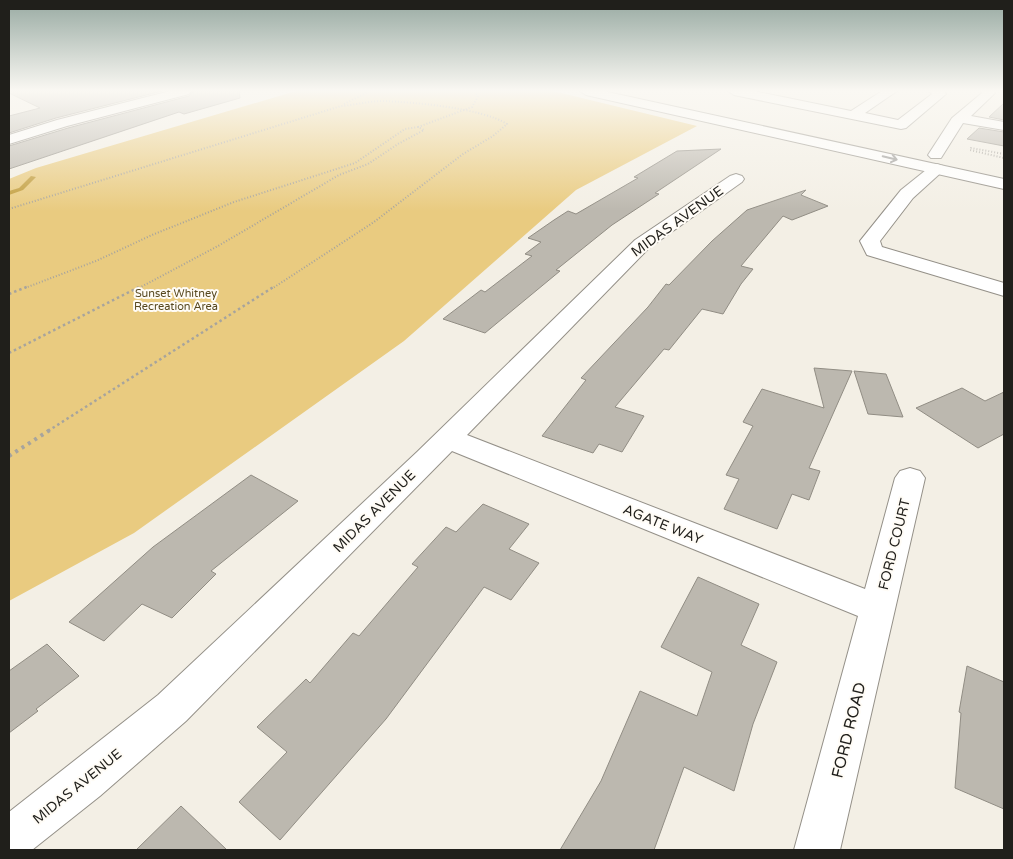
<svg xmlns="http://www.w3.org/2000/svg" width="1013" height="859" font-family="'Varela Round',sans-serif">
	<rect width="100%" height="100%" fill="#f3efe5"/>
	<!-- green -->
	<path fill="#e9cb80" d="M 296,91 L 553,91 L 697,126 L 576,190 L 404,341 L 134,533 L 9,601 L 9,179 L 36,168 Z"/>
	<g fill="none" stroke-linecap="round" stroke-linejoin="round">
		<!-- stream -->
		<path fill="#c19c39" fill-rule="evenodd" d="M 31,176 L 36,177 L 23,190 L 9,195 L 9,191 L 19,188 Z"/>
	</g>
	<!-- building -->
	<g fill="#bcb8af" stroke="#918d84">
		<path d="M 9,91 L 162,91 L 56,118 L 9,133 L 9,116 L 40,108 L 9,93 Z"/>
		<path d="M 193,91 L 239,91 L 240,98 L 184,114 L 179,112 L 9,169 L 9,146 L 68,128 L 189,96 Z"/>
		<path d="M 1004,103 L 1004,120 L 989,117 Z"/>
		<path d="M 979,128 L 1004,132 L 1004,146 L 967,139 Z"/>
		<path d="M 721,149 L 655,193 L 659,194 L 612,225 L 556,270 L 560,271 L 485,333 L 443,319 L 481,290 L 485,292 L 532,256 L 525,254 L 541,242 L 528,238 L 554,220 L 568,211 L 576,214 L 638,178 L 634,177 L 677,151 Z"/>
		<path d="M 806,190 L 801,195 L 828,206 L 792,220 L 783,216 L 741,266 L 753,269 L 741,284 L 723,314 L 702,309 L 669,350 L 664,349 L 615,407 L 644,416 L 622,452 L 599,444 L 593,453 L 542,436 L 586,380 L 581,378 L 648,307 L 666,284 L 669,285 L 712,241 L 747,210 Z"/>
		<path d="M 814,368 L 852,371 L 809,468 L 820,471 L 809,500 L 792,494 L 777,529 L 724,509 L 739,479 L 726,475 L 753,426 L 743,422 L 762,389 L 824,408 Z"/>
		<path d="M 854,371 L 886,374 L 903,417 L 868,414 Z"/>
		<path d="M 962,388 L 985,401 L 1004,392 L 1004,434 L 978,448 L 916,408 Z"/>
		<path d="M 251,475 L 298,501 L 211,571 L 216,574 L 172,618 L 142,604 L 104,641 L 69,622 L 153,547 Z"/>
		<path d="M 483,504 L 529,524 L 509,549 L 539,563 L 511,600 L 484,587 L 386,719 L 280,840 L 239,802 L 287,752 L 257,727 L 306,679 L 310,683 L 353,633 L 359,636 L 418,567 L 412,564 L 446,527 L 456,532 Z"/>
		<path d="M 698,577 L 759,604 L 741,645 L 777,662 L 753,724 L 734,791 L 684,767 L 654,850 L 560,850 L 601,781 L 640,691 L 697,716 L 712,672 L 661,647 Z"/>
		<path d="M 47,644 L 79,676 L 36,709 L 38,711 L 9,733 L 9,671 Z"/>
		<path d="M 967,666 L 1004,682 L 1004,809 L 955,788 L 961,713 L 959,712 Z"/>
		<path d="M 181,806 L 227,850 L 136,850 Z"/>
	</g>
	<g fill="none" stroke-linecap="round" stroke-linejoin="round">
		<!-- minor casing -->
		<g stroke="#949088" stroke-width="2">
			<g id="minor">
				<path d="M 170,91 L 191,91 L 189,94 L 67,126 L 9,144 L 9,135 L 57,120 Z"/>
				<path d="M 728,91 L 753,91 L 851,111 L 882,91 L 897,91 L 865,113 L 898,120 L 932,94 L 929,91 L 944,91 L 946,94 L 906,128 L 901,129 L 734,95 Z"/>
				<path d="M 981,91 L 994,91 L 995,93 L 971,116 L 1004,122 L 1004,130 L 963,123 L 941,158 L 931,158 L 928,155 L 952,118 L 982,93 Z"/>
				<path d="M 937,164 L 943,166 L 945,169 L 913,198 L 880,241 L 882,247 L 1004,283 L 1004,296 L 867,255 L 860,241 L 901,190 L 931,166 Z"/>
				<path d="M 736,174 L 742,176 L 744,179 L 742,182 L 649,248 L 467,435 L 865,589 L 895,478 L 900,471 L 910,468 L 920,471 L 925,478 L 840,850 L 794,850 L 858,616 L 452,451 L 186,721 L 100,796 L 32,850 L 9,850 L 9,812 L 158,695 L 417,452 L 635,240 L 730,176 Z"/>
			</g>
		</g>
		<!-- major casing -->
		<g stroke="#949088" stroke-width="2">
			<path id="major" d="M 580,91 L 603,91 L 1004,179 L 1004,189 L 586,95 Z"/>
		</g>
		<!-- path-far2 -->
		<g stroke="#a7a49d" stroke-width="2" stroke-dasharray="1 2" stroke-linecap="butt">
			<path d="M 344,104 L 370,91"/>
			<path d="M 418,127 L 472,107 L 478,96 L 474,91"/>
			<path d="M 1004,154 L 971,148 L 970,150 L 1004,158"/>
			<path d="M 9,209 L 341,106 C 355,105 369,101 383,101 C 413,102 482,108 507,124 L 493,136 L 463,154 L 374,222 L 273,288"/>
			<path d="M 25,288 L 96,261 L 152,235 L 234,202 L 355,163 L 405,129 L 418,127 L 424,130 L 398,144 L 368,164 L 339,175 L 218,246 L 139,288"/>
		</g>
		<!-- path-far1 -->
		<g stroke="#a7a49d" stroke-width="2.5" stroke-dasharray="2.5 3" stroke-linecap="butt">
			<path d="M 9,294 L 29,286"/>
			<path d="M 9,353 L 141,286"/>
			<path d="M 48,431 L 275,286"/>
		</g>
		<!-- path -->
		<path stroke="#a7a49d" stroke-width="4" stroke-dasharray="3 4.5" stroke-linecap="butt" d="M 9,456 L 50,430"/>
		<!-- minor -->
		<use href="#minor" fill="#fff" fill-rule="evenodd"/>
		<!-- major -->
		<use href="#major" fill="#fff" fill-rule="evenodd"/>
	</g>
	<!-- one-way arrows -->
	<defs><path id="oneway-shaft" d="M-6 0H5M1.5-3L5.5 0L1.5 3" fill="none" stroke-width="1.6" stroke-linecap="round" stroke-linejoin="round" transform="scale(1.25)"/></defs>
	<use stroke="#9b9a98" href="#oneway-shaft" transform="translate(890 158) rotate(13)"/>
	<!-- sky -->
	<linearGradient id="sky" x2="0" y2="1"><stop stop-color="#98aaa2"/><stop offset="0.43" stop-color="#faf8f3"/><stop offset="1" stop-color="#faf8f3" stop-opacity="0"/></linearGradient>
	<rect width="1013" height="211" fill="url(#sky)"/>
	<g text-anchor="middle" stroke-width="4" stroke-linejoin="round" paint-order="stroke">
		<!-- far-park labels -->
		<g font-size="11" fill="#57481f" stroke="#fffcf6">
			<text x="176" y="297">Sunset Whitney<tspan x="176" dy="13">Recreation Area</tspan></text>
		</g>
		<!-- street labels -->
		<g font-size="14" fill="#201f1b" stroke="#fffcf6">
			<text transform="translate(677 221) rotate(-36)" y="5">MIDAS AVENUE</text>
			<text transform="translate(374 511) rotate(-45)" y="5">MIDAS AVENUE</text>
			<text transform="translate(663 524) rotate(22)" y="5">AGATE WAY</text>
			<text transform="translate(894 544) rotate(-76)" y="5">FORD COURT</text>
			<text transform="translate(77 786) rotate(-39)" y="5">MIDAS AVENUE</text>
		</g>
		<!-- near-street labels -->
		<g font-size="16" fill="#201f1b" stroke="#fffcf6">
			<text transform="translate(848 730) rotate(-76)" y="6">FORD ROAD</text>
		</g>
	</g>
	<!-- border -->
	<rect width="1013" height="859" fill="none" stroke="#201f1b" stroke-width="20"/>
</svg>
